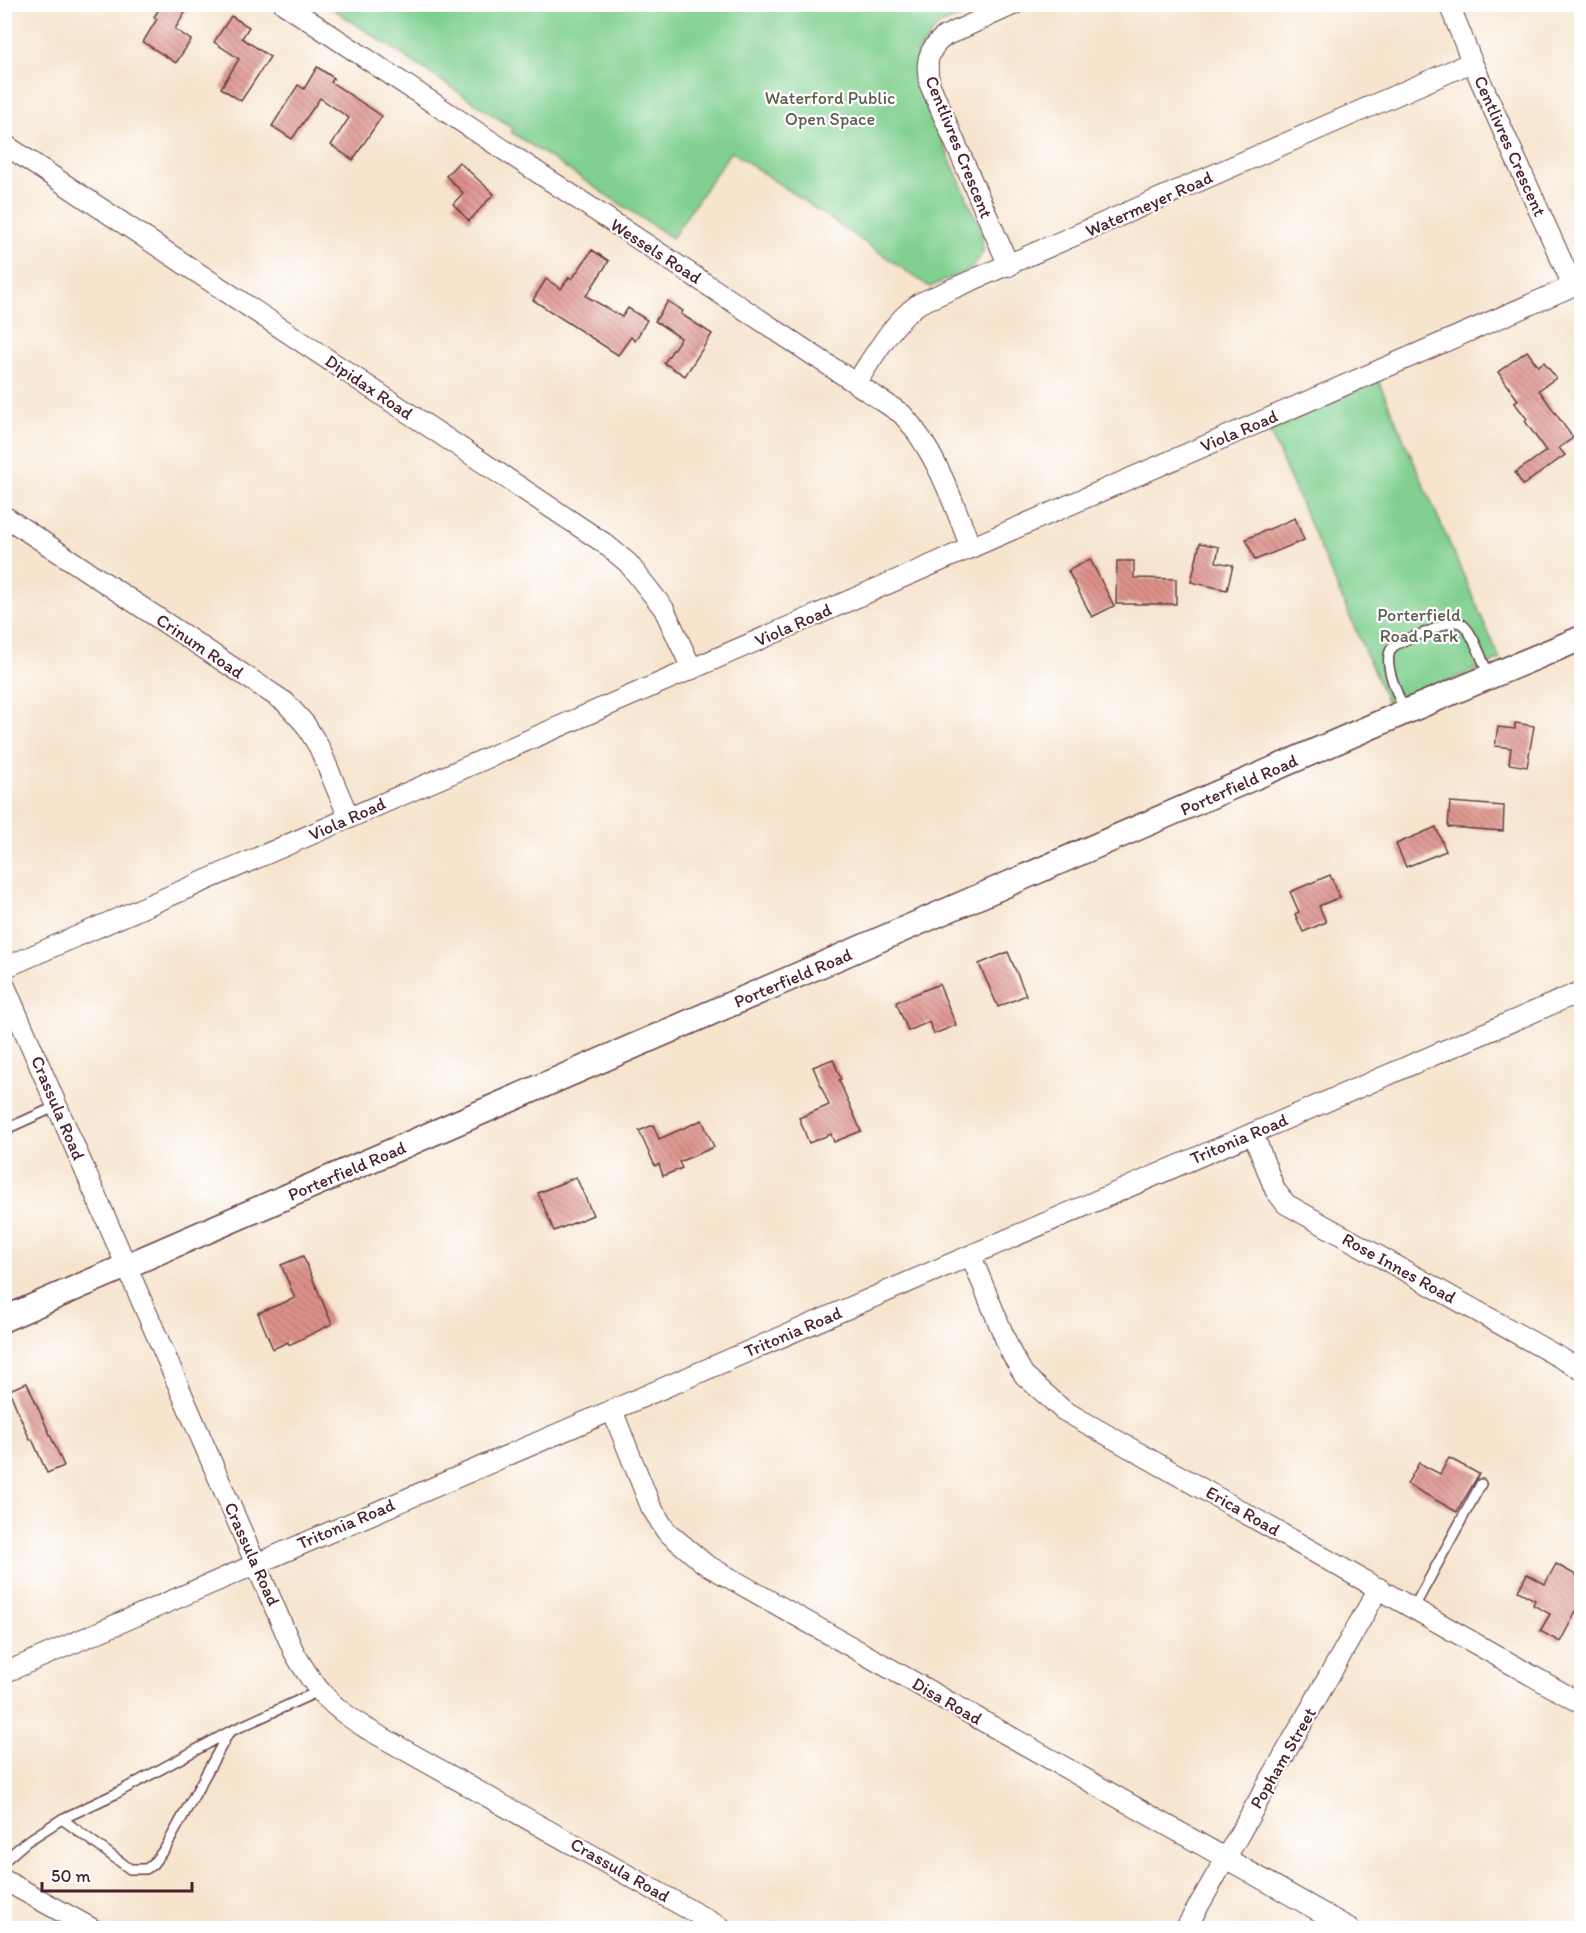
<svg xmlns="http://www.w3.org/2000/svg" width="1586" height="1933" font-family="Itim,sans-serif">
	<defs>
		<pattern id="building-back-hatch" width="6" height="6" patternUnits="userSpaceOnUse" patternTransform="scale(1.5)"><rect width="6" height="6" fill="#dd928a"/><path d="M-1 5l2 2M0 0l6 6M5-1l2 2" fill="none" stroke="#b57771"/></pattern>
	</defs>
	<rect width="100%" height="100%" fill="#fff"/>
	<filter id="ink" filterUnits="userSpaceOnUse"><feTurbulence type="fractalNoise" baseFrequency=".0167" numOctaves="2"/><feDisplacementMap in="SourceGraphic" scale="12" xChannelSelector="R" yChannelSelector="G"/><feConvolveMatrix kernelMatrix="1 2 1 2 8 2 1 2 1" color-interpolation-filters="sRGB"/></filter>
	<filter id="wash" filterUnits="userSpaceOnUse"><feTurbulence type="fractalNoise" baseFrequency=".008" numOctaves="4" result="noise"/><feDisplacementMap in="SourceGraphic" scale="24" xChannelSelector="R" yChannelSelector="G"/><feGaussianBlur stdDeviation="1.35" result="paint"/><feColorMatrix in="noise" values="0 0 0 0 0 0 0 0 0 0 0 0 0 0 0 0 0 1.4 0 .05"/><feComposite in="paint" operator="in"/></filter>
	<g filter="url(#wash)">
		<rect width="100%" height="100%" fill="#f6e4cd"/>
		<!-- green -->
		<g fill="#81d090" stroke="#66785e" stroke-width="1.5">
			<path d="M 327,5 L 989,5 L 938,26 L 917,53 L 918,87 L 982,232 L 983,252 L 970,270 L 930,287 L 731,151 L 672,238 L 511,132 L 513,128 Z"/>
			<path d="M 1378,380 L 1500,659 L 1389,707 L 1268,428 Z"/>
		</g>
		<g id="blocks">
			<!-- building -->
			<g fill="url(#building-back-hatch)">
				<path d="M 162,4 L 190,4 L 175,29 L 191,40 L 176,63 L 143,42 L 157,19 L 154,17 Z"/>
				<path d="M 231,16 L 249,27 L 242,38 L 270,57 L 241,101 L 221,88 L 239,59 L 214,42 Z"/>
				<path d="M 317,67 L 334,78 L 331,82 L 382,116 L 353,160 L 331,145 L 349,118 L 320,98 L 292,139 L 272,126 L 298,85 L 304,89 Z"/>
				<path d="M 459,162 L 494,194 L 469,221 L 453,204 L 463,193 L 446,176 Z"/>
				<path d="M 592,250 L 609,261 L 586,296 L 622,317 L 628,308 L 647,320 L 635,341 L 631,337 L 618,355 L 533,300 L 546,279 L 561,289 L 569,277 L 572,279 Z"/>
				<path d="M 668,301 L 683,311 L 681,314 L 712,334 L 685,376 L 664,363 L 681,338 L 655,321 Z"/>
				<path d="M 1527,351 L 1538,366 L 1544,362 L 1556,378 L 1539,390 L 1573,438 L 1559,448 L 1565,455 L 1523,485 L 1515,473 L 1546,451 L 1525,421 L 1527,419 L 1514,402 L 1518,400 L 1498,372 Z"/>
				<path d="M 1295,518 L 1304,540 L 1255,560 L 1246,539 Z"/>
				<path d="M 1200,543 L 1219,547 L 1216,562 L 1233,565 L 1227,590 L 1191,582 Z"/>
				<path d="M 1090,559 L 1114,606 L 1092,617 L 1068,571 Z"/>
				<path d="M 1117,561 L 1134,561 L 1134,578 L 1176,579 L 1176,604 L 1116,604 Z"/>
				<path d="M 1515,723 L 1534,726 L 1527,767 L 1509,764 L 1511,748 L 1495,746 L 1498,727 L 1515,729 Z"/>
				<path d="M 1450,802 L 1504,806 L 1503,831 L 1448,827 Z"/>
				<path d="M 1436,827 L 1446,851 L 1406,867 L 1396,844 Z"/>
				<path d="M 1330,875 L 1340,897 L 1319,906 L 1326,922 L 1303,932 L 1295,914 L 1299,912 L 1290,892 Z"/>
				<path d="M 1008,952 L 1026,995 L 998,1007 L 979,964 Z"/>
				<path d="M 939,984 L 956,1025 L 934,1034 L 929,1022 L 908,1031 L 896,1002 Z"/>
				<path d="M 833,1059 L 841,1079 L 839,1080 L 861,1131 L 834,1142 L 831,1134 L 809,1143 L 799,1118 L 829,1105 L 813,1067 Z"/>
				<path d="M 702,1120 L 714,1147 L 679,1162 L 682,1168 L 663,1176 L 659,1164 L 655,1166 L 639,1131 L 653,1125 L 659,1139 Z"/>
				<path d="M 576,1177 L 593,1215 L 554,1231 L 538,1193 Z"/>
				<path d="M 303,1256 L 332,1324 L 289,1345 L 288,1342 L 273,1349 L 258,1313 L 295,1298 L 281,1265 Z"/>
				<path d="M 27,1383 L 64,1466 L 47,1473 L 32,1439 L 30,1440 L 9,1390 Z"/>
				<path d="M 1449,1458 L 1479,1474 L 1457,1512 L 1407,1484 L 1419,1463 L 1440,1474 Z"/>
				<path d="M 1556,1564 L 1581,1578 L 1581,1602 L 1560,1642 L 1540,1631 L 1550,1614 L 1533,1605 L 1535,1600 L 1518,1591 L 1527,1574 L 1545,1584 Z"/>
			</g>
		</g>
	</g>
	<g filter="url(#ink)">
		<use href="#blocks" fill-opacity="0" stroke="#643d43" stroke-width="1.5"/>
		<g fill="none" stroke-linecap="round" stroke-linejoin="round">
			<!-- service casing -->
			<g stroke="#643d43" stroke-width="12">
				<g id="service">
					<path d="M 1405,712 C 1399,697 1379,658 1394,646 C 1404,639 1418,636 1429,631 C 1438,628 1450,619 1460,623 C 1472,628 1483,663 1489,676"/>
					<path d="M 4,1130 L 57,1106"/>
					<path d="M 1414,1607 L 1481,1484"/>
					<path d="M 62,1819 L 130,1869 L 146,1869 L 152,1865 L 166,1847 L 229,1732"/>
					<path d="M 4,1861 L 26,1842 L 62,1819 L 115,1794 L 229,1732 L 319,1691"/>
				</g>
			</g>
			<!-- minor casing -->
			<g stroke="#643d43" stroke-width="22">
				<g id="minor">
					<path d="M 284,4 L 902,414 C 936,451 953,502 971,548"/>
					<path d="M 1449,4 L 1472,62 L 1573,286"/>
					<path d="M 4,144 L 604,543 L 628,563 L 664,609 L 692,669"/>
					<path d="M 1009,266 L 930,85 C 925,64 927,49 945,36 L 1015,4"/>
					<path d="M 856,383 C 875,355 892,322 920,303 L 1472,62"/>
					<path d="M 4,516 L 285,702 L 305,724 L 319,747 L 349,818"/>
					<path d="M 4,968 L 1582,282"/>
					<path d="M 4,984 L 294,1652 C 316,1691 331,1707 369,1730 L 722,1928"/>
					<path d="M 1253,1133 L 1275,1190 L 1286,1204 L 1582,1370"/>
					<path d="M 971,1256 L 1011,1353 L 1024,1375 L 1063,1410 L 1582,1704"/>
					<path d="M 612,1410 L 651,1507 L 666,1531 L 705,1564 L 1349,1928"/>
					<path d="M 4,1673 L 1582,991"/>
					<path d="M 4,1880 L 91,1928"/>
					<path d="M 1186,1928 L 1379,1588"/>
				</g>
			</g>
			<!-- tertiary casing -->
			<g stroke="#643d43" stroke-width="27">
				<path id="tertiary" d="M 4,1319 L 1405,712 L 1582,638"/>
			</g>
			<!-- service -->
			<use href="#service" stroke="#fff" stroke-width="9"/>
			<!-- minor -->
			<use href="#minor" stroke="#fff" stroke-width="20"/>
			<!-- tertiary -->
			<use href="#tertiary" stroke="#fff" stroke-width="24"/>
		</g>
	</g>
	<g text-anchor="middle" stroke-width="4.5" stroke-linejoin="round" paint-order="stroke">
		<!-- park labels -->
		<g font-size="18" fill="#5d5d4e" stroke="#fff">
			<text x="830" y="104">Waterford Public<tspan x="830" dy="21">Open Space</tspan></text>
			<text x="1419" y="621">Porterfield<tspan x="1419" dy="21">Road Park</tspan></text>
		</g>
		<!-- street labels -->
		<g font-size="18" fill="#4a1f2b" stroke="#fff">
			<text transform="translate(1510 146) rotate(66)" y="6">Centlivres Crescent</text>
			<text transform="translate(959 147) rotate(68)" y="6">Centlivres Crescent</text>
			<text transform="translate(1149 204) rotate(-24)" y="6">Watermeyer Road</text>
			<text transform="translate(656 251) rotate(33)" y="6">Wessels Road</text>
			<text transform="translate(369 387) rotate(34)" y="6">Dipidax Road</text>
			<text transform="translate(1239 431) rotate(-23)" y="6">Viola Road</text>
			<text transform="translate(793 625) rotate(-24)" y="6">Viola Road</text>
			<text transform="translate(200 646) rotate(34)" y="6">Crinum Road</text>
			<text transform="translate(1239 785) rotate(-24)" y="6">Porterfield Road</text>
			<text transform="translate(347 819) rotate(-24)" y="6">Viola Road</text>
			<text transform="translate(793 978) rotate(-23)" y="6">Porterfield Road</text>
			<text transform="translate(58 1108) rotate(67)" y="6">Crassula Road</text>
			<text transform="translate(1239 1139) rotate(-23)" y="6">Tritonia Road</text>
			<text transform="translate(347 1171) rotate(-23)" y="6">Porterfield Road</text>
			<text transform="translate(1399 1268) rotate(29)" y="6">Rose Innes Road</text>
			<text transform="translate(793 1332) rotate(-23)" y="6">Tritonia Road</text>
			<text transform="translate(1243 1511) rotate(30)" y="6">Erica Road</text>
			<text transform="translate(346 1524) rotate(-23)" y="6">Tritonia Road</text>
			<text transform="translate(252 1554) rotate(66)" y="6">Crassula Road</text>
			<text transform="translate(947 1701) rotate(30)" y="6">Disa Road</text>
			<text transform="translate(1283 1758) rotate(-60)" y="6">Popham Street</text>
			<text transform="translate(620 1870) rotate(30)" y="6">Crassula Road</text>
		</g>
	</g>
	<!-- margin -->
	<rect width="1586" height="1933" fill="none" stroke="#fff" stroke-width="24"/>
	<!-- scale -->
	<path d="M42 1882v9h150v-9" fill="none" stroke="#4a1f2b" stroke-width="3"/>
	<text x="51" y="1882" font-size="18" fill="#4a1f2b" stroke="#ffffff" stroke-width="4.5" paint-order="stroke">50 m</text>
</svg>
